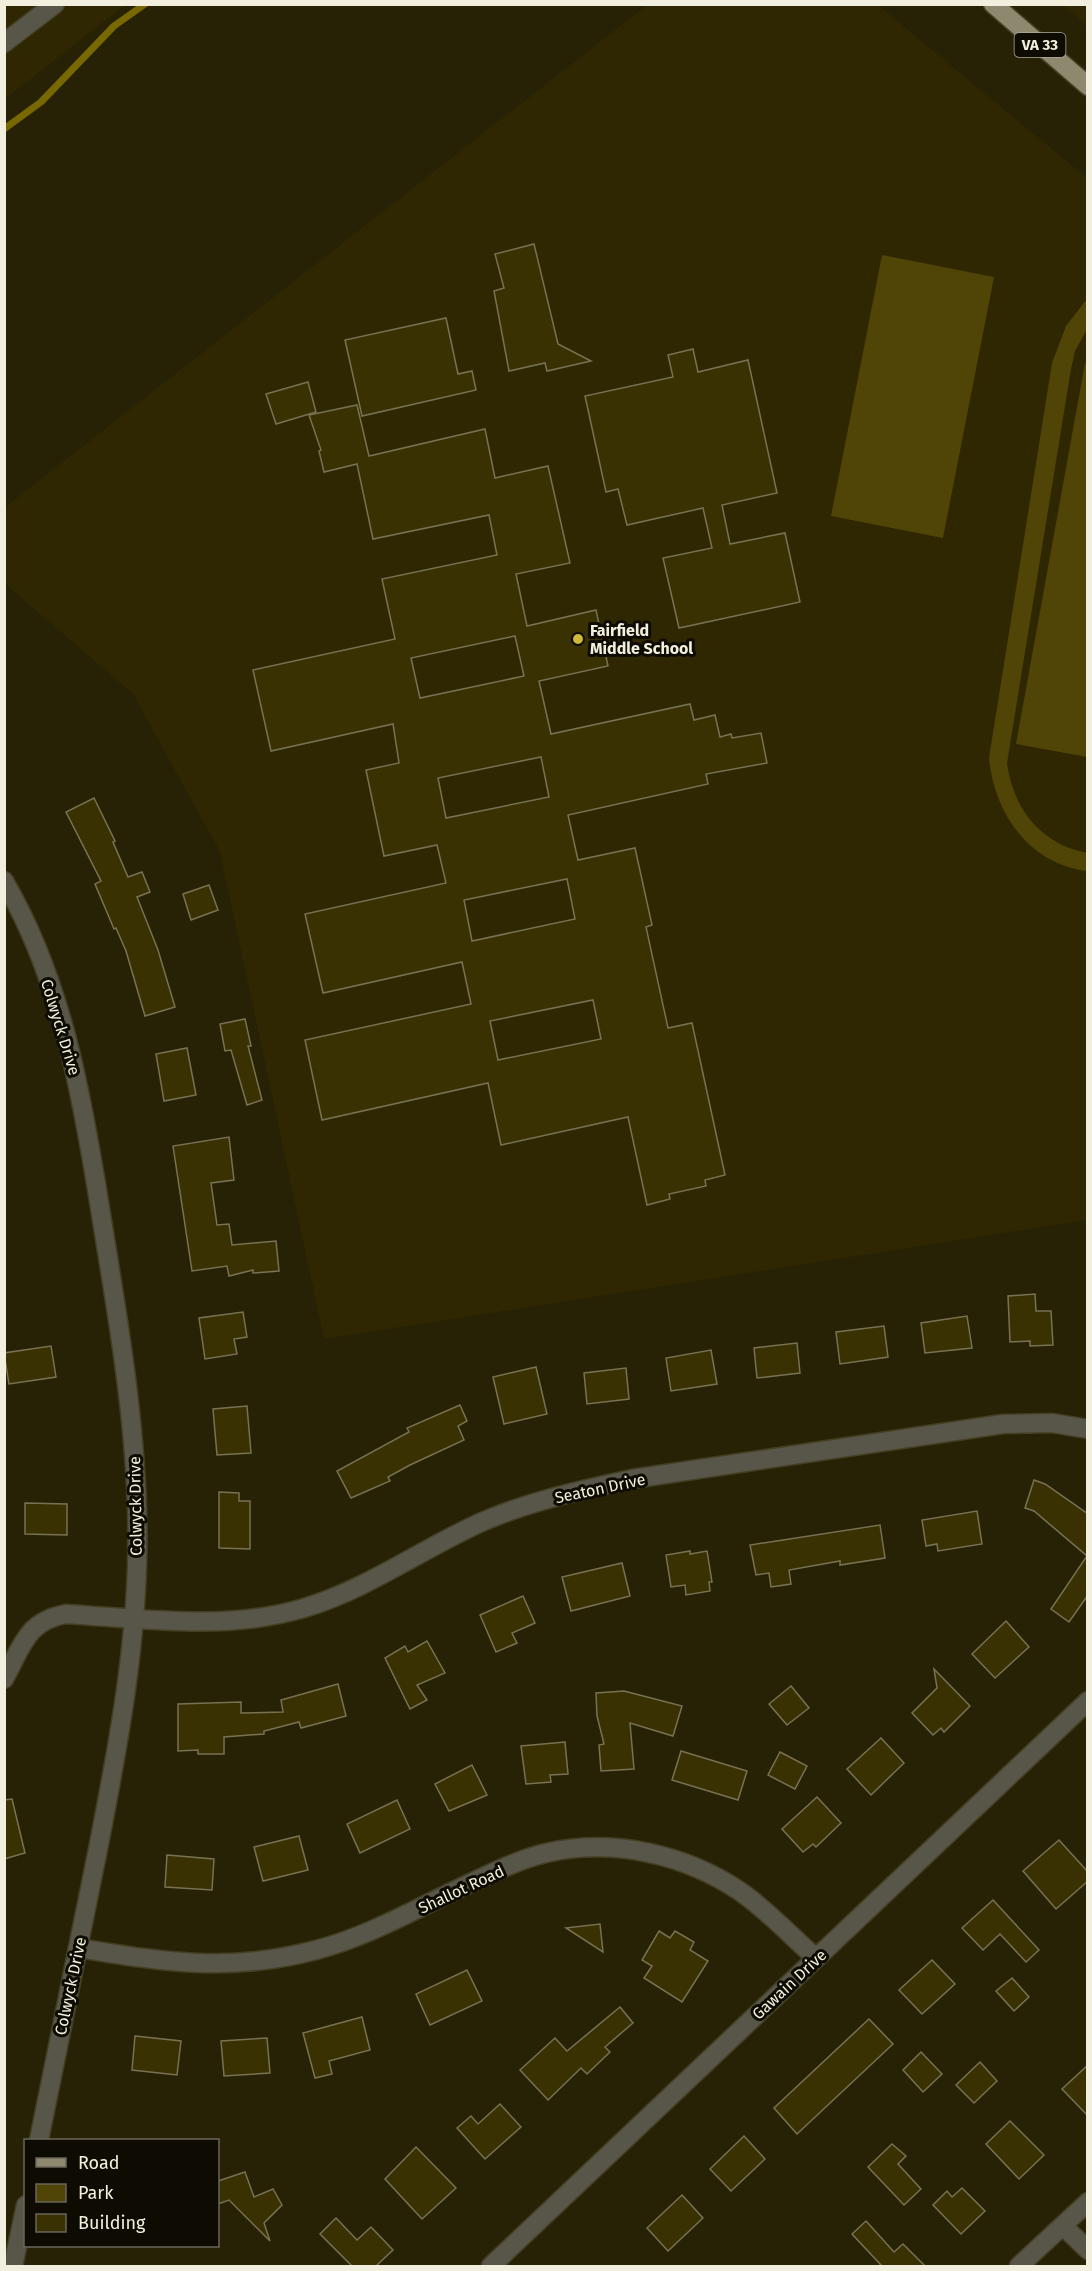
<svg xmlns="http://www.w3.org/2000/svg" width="1092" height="2271" font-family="'Fira Sans',sans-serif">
	<rect width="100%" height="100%" fill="#272205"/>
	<!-- built -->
	<g fill="#2e2701">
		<path d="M 5,5 L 125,5 L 5,99 Z"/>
		<path d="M 647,5 L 878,5 L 1087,178 L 1087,1220 L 324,1339 L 220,852 L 133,694 L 5,584 L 5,507 Z"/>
		<path d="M 1063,5 L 1087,5 L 1087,26 Z"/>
	</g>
	<!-- green -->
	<g fill="#504506">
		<path d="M 882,255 L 994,277 L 943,538 L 831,516 Z"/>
		<path d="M 1087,299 L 1087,329 L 1075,351 L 1071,369 L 1007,763 C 1013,809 1041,844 1087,853 L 1087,871 C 1029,864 994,813 989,758 L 1052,363 L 1066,326 Z"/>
		<path d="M 1085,363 L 1088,364 L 1087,757 L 1016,744 Z"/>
	</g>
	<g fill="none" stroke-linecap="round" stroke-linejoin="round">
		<!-- stream -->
		<path stroke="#786802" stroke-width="7" d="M 4,129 L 41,102 L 114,26 L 145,4"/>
	</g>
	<!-- building -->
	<g fill="#393101" stroke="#787254" stroke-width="1.5" fill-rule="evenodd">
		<path d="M 534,244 L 558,344 L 591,361 L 547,371 L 545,363 L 509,371 L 494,291 L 504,288 L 495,254 Z"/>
		<path d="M 446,318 L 458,374 L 472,371 L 476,390 L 362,416 L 345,340 Z"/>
		<path d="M 693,349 L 698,372 L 748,360 L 777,493 L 722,505 L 730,544 L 785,533 L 800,602 L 679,628 L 663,558 L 712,548 L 703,508 L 627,525 L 618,489 L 606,492 L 585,396 L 673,377 L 668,355 Z"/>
		<path d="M 308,382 L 316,412 L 276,424 L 266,394 Z"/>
		<path d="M 357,405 L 369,456 L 485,429 L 495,478 L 548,466 L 570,563 L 516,574 L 527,626 L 596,610 L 608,666 L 539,681 L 551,734 L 690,704 L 694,720 L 715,715 L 720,737 L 731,734 L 732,738 L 761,733 L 767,763 L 706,774 L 708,784 L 568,815 L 578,860 L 635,848 L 652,925 L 646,927 L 668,1028 L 692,1023 L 725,1175 L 705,1180 L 706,1186 L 669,1194 L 670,1199 L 647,1205 L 628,1117 L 501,1145 L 488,1083 L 322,1120 L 305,1040 L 471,1004 L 462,962 L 323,993 L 305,914 L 446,883 L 437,845 L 384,856 L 366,770 L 399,763 L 393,724 L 271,751 L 253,670 L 395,639 L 382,579 L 497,555 L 489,515 L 373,539 L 357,464 L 324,472 L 319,451 L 321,450 L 309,415 ZM 515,636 L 524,676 L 420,698 L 411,658 ZM 541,757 L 549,797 L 446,818 L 438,778 ZM 567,879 L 575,919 L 472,941 L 464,900 ZM 593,1000 L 601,1039 L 498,1060 L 490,1021 Z"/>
		<path d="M 94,798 L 115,841 L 113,842 L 128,877 L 142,872 L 150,892 L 137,897 L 158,950 L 175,1007 L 145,1016 L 126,951 L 116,928 L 114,929 L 95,884 L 101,881 L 66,812 Z"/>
		<path d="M 209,885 L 218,910 L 191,920 L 183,894 Z"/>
		<path d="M 245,1019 L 251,1046 L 248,1046 L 262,1100 L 247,1105 L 231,1050 L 225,1051 L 220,1024 Z"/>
		<path d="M 187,1048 L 196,1095 L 164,1101 L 156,1054 Z"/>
		<path d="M 229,1137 L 234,1180 L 211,1183 L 217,1225 L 229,1224 L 232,1245 L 276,1241 L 279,1271 L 253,1273 L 253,1270 L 229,1276 L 227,1266 L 192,1271 L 173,1146 Z"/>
		<path d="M 1035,1294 L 1036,1311 L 1051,1311 L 1053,1345 L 1030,1346 L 1030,1341 L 1010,1342 L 1008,1296 Z"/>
		<path d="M 243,1312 L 247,1337 L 234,1339 L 237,1354 L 205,1359 L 199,1318 Z"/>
		<path d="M 967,1316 L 972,1348 L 925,1353 L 921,1323 Z"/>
		<path d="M 884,1326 L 888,1357 L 840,1364 L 836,1332 Z"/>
		<path d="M 797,1343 L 800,1373 L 757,1378 L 754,1348 Z"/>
		<path d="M 51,1346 L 56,1377 L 9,1384 L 4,1353 Z"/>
		<path d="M 711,1350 L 717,1384 L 671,1391 L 666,1358 Z"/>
		<path d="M 536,1367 L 547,1414 L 504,1424 L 493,1377 Z"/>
		<path d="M 626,1368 L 629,1399 L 587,1404 L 584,1373 Z"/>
		<path d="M 460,1405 L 467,1421 L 458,1426 L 464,1440 L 410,1465 L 388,1477 L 390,1481 L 351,1498 L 337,1471 L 409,1432 L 407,1428 Z"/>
		<path d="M 247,1406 L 251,1453 L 217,1455 L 213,1409 Z"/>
		<path d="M 1034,1480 L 1045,1484 L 1088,1514 L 1088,1595 L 1069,1622 L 1051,1609 L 1087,1556 L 1034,1511 L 1025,1508 Z"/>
		<path d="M 219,1492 L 239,1493 L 239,1501 L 250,1501 L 250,1549 L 219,1548 Z"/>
		<path d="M 25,1503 L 67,1504 L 67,1535 L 25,1534 Z"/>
		<path d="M 977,1511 L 982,1544 L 938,1551 L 937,1544 L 926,1546 L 922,1520 Z"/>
		<path d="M 880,1525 L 885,1558 L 840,1565 L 840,1561 L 789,1570 L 791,1584 L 771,1587 L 769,1573 L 756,1575 L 750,1545 Z"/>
		<path d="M 690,1551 L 690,1554 L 707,1551 L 712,1582 L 709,1582 L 710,1591 L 686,1595 L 685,1585 L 671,1587 L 666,1555 Z"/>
		<path d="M 622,1563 L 630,1596 L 571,1611 L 562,1577 Z"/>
		<path d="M 523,1596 L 535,1623 L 512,1633 L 517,1643 L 496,1652 L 480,1615 Z"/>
		<path d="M 1006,1621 L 1029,1647 L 995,1678 L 972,1654 Z"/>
		<path d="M 427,1641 L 445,1673 L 417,1685 L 427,1700 L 410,1709 L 385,1658 L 405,1646 L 408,1652 Z"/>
		<path d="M 934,1669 L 970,1706 L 944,1732 L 941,1728 L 933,1735 L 912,1713 L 937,1688 Z"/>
		<path d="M 338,1684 L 346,1716 L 301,1728 L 299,1722 L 264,1731 L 264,1734 L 224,1737 L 224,1754 L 198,1754 L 198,1750 L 178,1751 L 178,1704 L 241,1702 L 241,1713 L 283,1712 L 281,1700 Z"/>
		<path d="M 791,1686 L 809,1708 L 787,1725 L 769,1704 Z"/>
		<path d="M 624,1691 L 682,1706 L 673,1736 L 630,1723 L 634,1769 L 601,1771 L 599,1745 L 604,1744 L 597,1716 L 596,1693 Z"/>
		<path d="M 881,1738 L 904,1763 L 871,1795 L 847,1769 Z"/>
		<path d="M 565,1742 L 568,1774 L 550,1775 L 551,1782 L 526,1784 L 521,1746 Z"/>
		<path d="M 681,1751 L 747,1771 L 738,1800 L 672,1780 Z"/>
		<path d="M 780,1752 L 807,1766 L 795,1789 L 768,1775 Z"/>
		<path d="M 472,1765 L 487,1795 L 449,1811 L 435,1784 Z"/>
		<path d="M 817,1797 L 841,1823 L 816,1847 L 813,1844 L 803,1852 L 782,1829 Z"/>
		<path d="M 12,1799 L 25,1853 L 4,1859 L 4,1800 Z"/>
		<path d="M 397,1800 L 410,1829 L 360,1853 L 347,1824 Z"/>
		<path d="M 299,1836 L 308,1870 L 263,1881 L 254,1847 Z"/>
		<path d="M 1059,1840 L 1088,1872 L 1088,1881 L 1056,1909 L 1023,1871 Z"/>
		<path d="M 167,1855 L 214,1859 L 212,1890 L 165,1887 Z"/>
		<path d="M 993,1900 L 1039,1950 L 1026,1962 L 1000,1934 L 983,1950 L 962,1928 Z"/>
		<path d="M 600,1924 L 603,1952 L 566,1928 Z"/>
		<path d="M 659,1931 L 670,1938 L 675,1931 L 694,1942 L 690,1950 L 708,1961 L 682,2002 L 644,1978 L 652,1966 L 642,1960 Z"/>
		<path d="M 932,1960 L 955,1984 L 922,2014 L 899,1990 Z"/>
		<path d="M 467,1970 L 482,2001 L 430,2025 L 416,1994 Z"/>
		<path d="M 1012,1978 L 1029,1997 L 1014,2011 L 996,1991 Z"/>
		<path d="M 620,2007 L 633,2023 L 605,2047 L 610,2052 L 587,2074 L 581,2068 L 548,2100 L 520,2070 L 555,2038 L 567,2051 Z"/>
		<path d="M 362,2017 L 370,2050 L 329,2061 L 332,2074 L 315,2078 L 303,2033 Z"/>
		<path d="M 869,2019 L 893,2044 L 797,2134 L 774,2108 Z"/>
		<path d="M 135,2036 L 181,2041 L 177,2075 L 132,2070 Z"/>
		<path d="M 267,2038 L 270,2073 L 224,2076 L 221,2041 Z"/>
		<path d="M 921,2052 L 942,2074 L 923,2092 L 903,2070 Z"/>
		<path d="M 980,2062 L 997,2081 L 974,2103 L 956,2085 Z"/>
		<path d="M 1088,2065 L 1088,2116 L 1062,2089 Z"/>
		<path d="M 500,2104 L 521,2127 L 485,2159 L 457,2128 L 471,2116 L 478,2124 Z"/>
		<path d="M 1010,2121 L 1044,2155 L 1019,2179 L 986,2144 Z"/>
		<path d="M 744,2136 L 765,2159 L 731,2191 L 710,2169 Z"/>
		<path d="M 892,2144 L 906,2156 L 898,2164 L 921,2189 L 904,2205 L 868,2167 Z"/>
		<path d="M 416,2147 L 456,2188 L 422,2219 L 385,2179 Z"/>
		<path d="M 245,2172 L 254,2197 L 273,2189 L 282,2205 L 264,2223 L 270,2241 L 229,2200 L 218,2204 L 218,2181 Z"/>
		<path d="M 962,2188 L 985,2211 L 961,2234 L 933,2205 L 947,2191 L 952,2197 Z"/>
		<path d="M 682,2195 L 703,2218 L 668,2251 L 647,2228 Z"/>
		<path d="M 336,2218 L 357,2240 L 371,2227 L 393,2250 L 376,2266 L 352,2266 L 320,2234 Z"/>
		<path d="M 866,2221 L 894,2252 L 903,2244 L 925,2266 L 879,2266 L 881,2265 L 852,2234 Z"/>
	</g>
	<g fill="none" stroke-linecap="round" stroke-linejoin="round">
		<!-- minor casing -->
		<g stroke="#433f23" stroke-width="21">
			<g id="minor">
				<path d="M 4,43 L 55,4"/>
				<path d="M 4,881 C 62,980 82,1096 100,1208 C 116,1308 134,1407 137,1509 C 141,1624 120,1737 98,1849 C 79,1946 59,2043 39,2140"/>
				<path d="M 4,1679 C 22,1647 26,1621 66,1614 C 145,1619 227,1631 304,1608 C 368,1589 423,1548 484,1521 C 531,1501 581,1490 632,1479 L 1003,1424 L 1052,1423 L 1088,1429"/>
				<path d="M 78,1948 C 165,1962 229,1973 316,1950 C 366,1937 412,1911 458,1889 C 486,1876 516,1860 546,1853 C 613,1838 685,1854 741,1892 C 768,1911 792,1937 816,1958"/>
				<path d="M 1063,2226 L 1088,2250"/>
				<path d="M 13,2266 L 26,2205"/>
				<path d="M 491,2266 L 1088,1701"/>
				<path d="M 1019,2266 L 1088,2202"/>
			</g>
		</g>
		<!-- major casing -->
		<g stroke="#433f23" stroke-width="21">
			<path id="major" d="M 993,4 L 1088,86"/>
		</g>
		<!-- minor -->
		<use href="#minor" stroke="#585549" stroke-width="18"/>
		<!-- major -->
		<use href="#major" stroke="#8e896e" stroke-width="18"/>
	</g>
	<!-- markers -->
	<circle fill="#cfb837" stroke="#0e0b02" stroke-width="2" cx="578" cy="639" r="6"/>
	<g text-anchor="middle" stroke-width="6" stroke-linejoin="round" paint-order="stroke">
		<!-- shield labels -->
		<rect fill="#0e0b02" stroke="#aeab9c" stroke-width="1.5" x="1014.5" y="33" width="51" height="24" rx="4.5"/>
		<g font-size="15" font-weight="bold" fill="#f2efde">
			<text x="1040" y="50">VA 33</text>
		</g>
		<!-- poi labels -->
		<g font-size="16" font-weight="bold" fill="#f2efde" stroke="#0e0b02" text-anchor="start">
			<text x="590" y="636">Fairfield<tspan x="590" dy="18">Middle School</tspan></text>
		</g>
		<!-- street labels -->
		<g font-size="16" fill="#f2efde" stroke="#0e0b02">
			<text transform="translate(61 1027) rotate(73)" y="6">Colwyck Drive</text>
			<text transform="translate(600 1488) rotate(-12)" y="6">Seaton Drive</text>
			<text transform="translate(135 1506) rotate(-91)" y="6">Colwyck Drive</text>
			<text transform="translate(461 1889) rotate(-25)" y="6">Shallot Road</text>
			<text transform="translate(789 1984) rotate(-43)" y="6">Gawain Drive</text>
			<text transform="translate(70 1986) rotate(-78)" y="6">Colwyck Drive</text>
		</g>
	</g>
	<!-- border -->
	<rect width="1092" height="2271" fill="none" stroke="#f2efde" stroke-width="12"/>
	<!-- legend -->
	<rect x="24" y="2139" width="195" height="108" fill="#0e0b02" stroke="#69665a" stroke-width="1.5"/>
	<rect x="36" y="2158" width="30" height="9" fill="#8e896e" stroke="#69665a" stroke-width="1.5"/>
	<text x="78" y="2169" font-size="18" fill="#f2efde">Road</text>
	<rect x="36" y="2184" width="30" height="18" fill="#504506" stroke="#69665a" stroke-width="1.5"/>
	<text x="78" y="2199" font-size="18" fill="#f2efde">Park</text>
	<rect x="36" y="2214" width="30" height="18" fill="#393101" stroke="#69665a" stroke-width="1.5"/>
	<text x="78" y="2229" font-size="18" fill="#f2efde">Building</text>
</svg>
